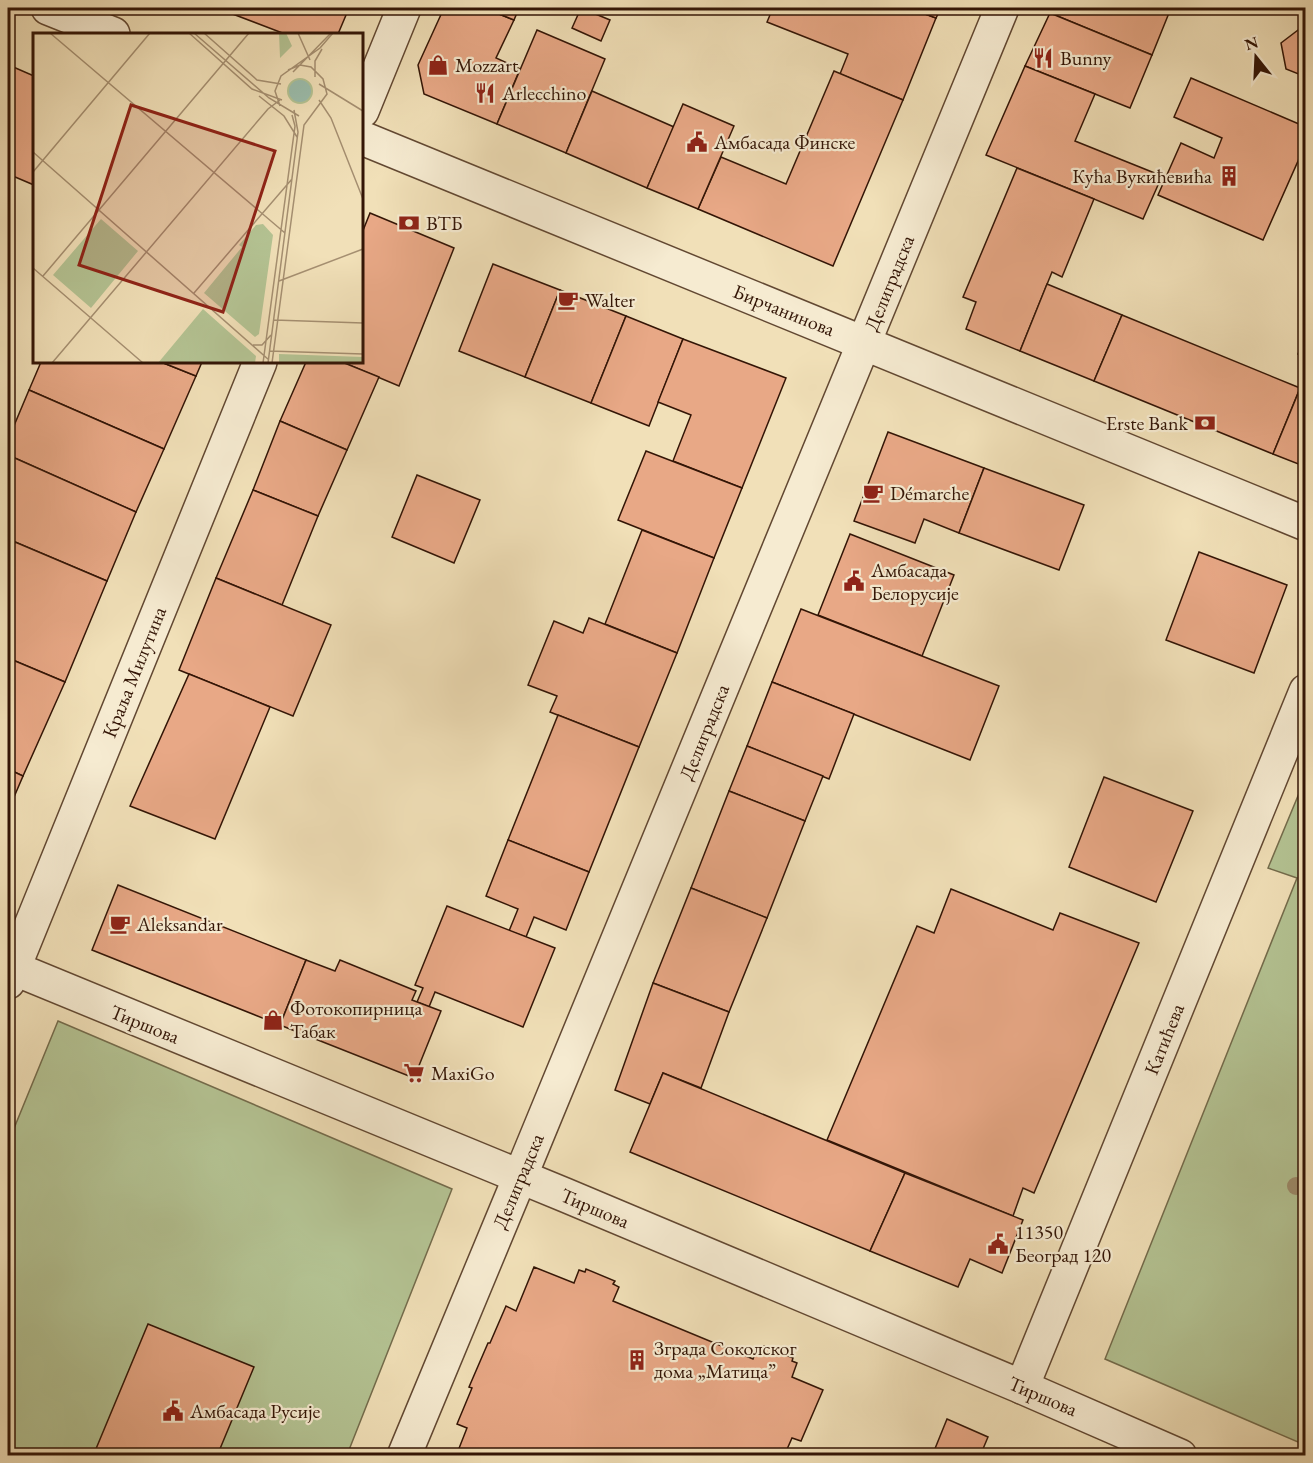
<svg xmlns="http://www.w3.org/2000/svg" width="1313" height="1463" font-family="'EB Garamond',serif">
	<rect width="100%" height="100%" fill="#f1e0b8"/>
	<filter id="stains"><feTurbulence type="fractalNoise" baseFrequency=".00333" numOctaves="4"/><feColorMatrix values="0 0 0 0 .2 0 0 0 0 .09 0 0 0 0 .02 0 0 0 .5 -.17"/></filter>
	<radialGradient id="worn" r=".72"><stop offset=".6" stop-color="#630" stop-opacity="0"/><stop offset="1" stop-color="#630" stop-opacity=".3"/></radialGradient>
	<!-- green -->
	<g fill="#b4c393" stroke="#746c4c" stroke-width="1.5">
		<path d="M 1305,779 L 1306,1445 L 1305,1445 L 1105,1359 L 1297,878 L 1268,868 Z"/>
		<path d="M 58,1021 L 452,1189 L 347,1455 L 8,1456 L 8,1143 Z"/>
	</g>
	<!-- building -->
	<g fill="#e8a886" stroke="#331506" stroke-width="1.5">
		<path d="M 232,8 L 349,8 L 338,34 L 285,34 L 230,13 Z"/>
		<path d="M 444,8 L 484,8 L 514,20 L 496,58 L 520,69 L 497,124 L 424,94 L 418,65 Z"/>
		<path d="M 484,8 L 519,8 L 514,20 Z"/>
		<path d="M 581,8 L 610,20 L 601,41 L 572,28 Z"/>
		<path d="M 773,8 L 909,8 L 936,18 L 903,100 L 840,74 L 848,54 L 767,22 Z"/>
		<path d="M 909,8 L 941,8 L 936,18 Z"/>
		<path d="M 1052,8 L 1171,8 L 1152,55 L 1050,13 Z"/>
		<path d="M 1050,13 L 1152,55 L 1130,108 L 1025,66 Z"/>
		<path d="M 1306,24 L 1306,77 L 1286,69 L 1281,43 Z"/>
		<path d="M 537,30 L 605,59 L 566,153 L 497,124 Z"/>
		<path d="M 11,66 L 34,76 L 34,185 L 8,174 L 8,73 Z"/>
		<path d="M 1025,66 L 1095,94 L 1075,141 L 1162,176 L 1143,219 L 986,155 Z"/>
		<path d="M 834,71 L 903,100 L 833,266 L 698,209 L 721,157 L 786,184 Z"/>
		<path d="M 1191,78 L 1306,127 L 1306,143 L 1263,240 L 1158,195 L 1181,143 L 1214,158 L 1222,138 L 1174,117 Z"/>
		<path d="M 592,91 L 674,127 L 647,188 L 566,153 Z"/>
		<path d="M 683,104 L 734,126 L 698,209 L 647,188 Z"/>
		<path d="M 1017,168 L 1094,199 L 1062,277 L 1052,272 L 1020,351 L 966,329 L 976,302 L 963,297 Z"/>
		<path d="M 370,213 L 454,248 L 399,386 L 342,362 L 362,362 L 362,233 Z"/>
		<path d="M 493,264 L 560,290 L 525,377 L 459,351 Z"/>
		<path d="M 1047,284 L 1122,315 L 1094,381 L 1020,351 Z"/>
		<path d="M 560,290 L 626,316 L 591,403 L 525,377 Z"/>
		<path d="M 1122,315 L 1300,388 L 1273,454 L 1094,381 Z"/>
		<path d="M 626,316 L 683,339 L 649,426 L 591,403 Z"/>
		<path d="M 1306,334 L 1306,357 L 1298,354 Z"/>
		<path d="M 683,339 L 786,378 L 742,488 L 673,461 L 691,415 L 658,402 Z"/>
		<path d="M 41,362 L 161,362 L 196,376 L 164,449 L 29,390 Z"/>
		<path d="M 161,362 L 202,362 L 196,376 Z"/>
		<path d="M 306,362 L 342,362 L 379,377 L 347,450 L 280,421 Z"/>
		<path d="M 1306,374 L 1306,467 L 1273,454 Z"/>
		<path d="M 29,390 L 164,449 L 136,512 L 8,455 L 8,440 Z"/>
		<path d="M 280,421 L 347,450 L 318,516 L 253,490 Z"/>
		<path d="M 888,432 L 984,468 L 959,533 L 924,519 L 915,543 L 854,521 Z"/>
		<path d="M 646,451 L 742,488 L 714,558 L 618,520 Z"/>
		<path d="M 8,455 L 136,512 L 107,581 L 8,539 Z"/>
		<path d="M 984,468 L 1084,505 L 1059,570 L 959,533 Z"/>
		<path d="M 417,475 L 480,500 L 454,563 L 392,537 Z"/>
		<path d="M 253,490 L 318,516 L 282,605 L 216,578 Z"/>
		<path d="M 642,530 L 714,558 L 677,653 L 605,624 Z"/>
		<path d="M 850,534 L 954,575 L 922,656 L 818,615 Z"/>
		<path d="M 8,539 L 15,542 L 8,561 Z"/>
		<path d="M 15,542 L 107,581 L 65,682 L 8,658 L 8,561 Z"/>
		<path d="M 1199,552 L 1287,585 L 1254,673 L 1166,640 Z"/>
		<path d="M 216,578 L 331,625 L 293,716 L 179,670 Z"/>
		<path d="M 801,609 L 999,686 L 970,760 L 772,682 Z"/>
		<path d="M 589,618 L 677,653 L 639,747 L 550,712 L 557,696 L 528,685 L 554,621 L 583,633 Z"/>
		<path d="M 8,658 L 65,682 L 23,776 L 8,769 Z"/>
		<path d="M 189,674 L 270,707 L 215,839 L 130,806 Z"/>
		<path d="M 772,682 L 854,714 L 829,779 L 747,746 Z"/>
		<path d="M 558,715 L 639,747 L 589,872 L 508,840 Z"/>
		<path d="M 747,746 L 823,776 L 805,821 L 729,791 Z"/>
		<path d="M 8,769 L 23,776 L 8,811 Z"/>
		<path d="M 1104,777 L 1193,811 L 1156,902 L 1069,867 Z"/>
		<path d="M 729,791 L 805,821 L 767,918 L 691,888 Z"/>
		<path d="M 508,840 L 589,872 L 566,930 L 534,917 L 526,937 L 509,931 L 518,909 L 486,896 Z"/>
		<path d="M 118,885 L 306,960 L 280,1025 L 92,950 Z"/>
		<path d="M 691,888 L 767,918 L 729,1012 L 653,983 Z"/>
		<path d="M 951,889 L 1053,930 L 1060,913 L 1139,943 L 1034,1193 L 1023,1188 L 1013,1216 L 827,1140 L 917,926 L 934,933 Z"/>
		<path d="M 447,906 L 555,948 L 523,1027 L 435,992 L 429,1007 L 417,1002 L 423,988 L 415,985 Z"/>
		<path d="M 306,960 L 335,971 L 340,960 L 416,991 L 412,1000 L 441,1011 L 414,1078 L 280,1025 Z"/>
		<path d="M 653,983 L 729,1012 L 701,1088 L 663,1073 L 650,1104 L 615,1090 Z"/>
		<path d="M 663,1073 L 905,1173 L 870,1251 L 630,1152 Z"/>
		<path d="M 905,1173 L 1023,1220 L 1002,1273 L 970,1259 L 958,1287 L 870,1251 Z"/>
		<path d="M 534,1267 L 574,1283 L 579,1270 L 585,1272 L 586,1269 L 615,1281 L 613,1284 L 619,1287 L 613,1301 L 753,1359 L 758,1346 L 763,1348 L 764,1346 L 793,1358 L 792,1361 L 797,1363 L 792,1377 L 823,1390 L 801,1441 L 792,1438 L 784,1456 L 456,1456 L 467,1428 L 457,1424 L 472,1388 L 469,1387 L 488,1343 L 490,1343 L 506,1306 L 516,1311 Z"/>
		<path d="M 148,1324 L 254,1367 L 217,1456 L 93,1456 Z"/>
		<path d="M 947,1419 L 988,1437 L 980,1456 L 932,1456 Z"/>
	</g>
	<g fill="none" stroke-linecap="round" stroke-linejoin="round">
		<!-- minor casing -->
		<g stroke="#624832" stroke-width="36">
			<g id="minor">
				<path d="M 48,8 L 113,34"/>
				<path d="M 362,111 L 404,8"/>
				<path d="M 362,138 L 1306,524"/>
				<path d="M 8,966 L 565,1195 L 1022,1387 L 1180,1456"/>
				<path d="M 8,982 L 260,362"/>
				<path d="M 1022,1387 L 1306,691"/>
				<path d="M 404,1456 L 520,1177 L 1002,8"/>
			</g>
		</g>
		<!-- minor -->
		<use href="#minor" stroke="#f6ebd1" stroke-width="33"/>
	</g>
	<!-- trees -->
	<circle fill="#9e8d6d" cx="1296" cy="1186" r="9"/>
	<!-- icons -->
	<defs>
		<g id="restaurant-bare" transform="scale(1.62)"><path d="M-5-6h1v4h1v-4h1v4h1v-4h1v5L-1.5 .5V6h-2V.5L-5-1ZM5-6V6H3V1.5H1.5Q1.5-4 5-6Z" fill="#8f2418" stroke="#f6ebd1" stroke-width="2.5" paint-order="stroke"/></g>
		<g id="shop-bare" transform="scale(1.62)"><path d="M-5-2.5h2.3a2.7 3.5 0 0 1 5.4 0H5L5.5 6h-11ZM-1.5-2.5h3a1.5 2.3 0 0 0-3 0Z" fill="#8f2418" stroke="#f6ebd1" stroke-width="2.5" paint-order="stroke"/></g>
		<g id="civic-bare" transform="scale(1.62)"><path d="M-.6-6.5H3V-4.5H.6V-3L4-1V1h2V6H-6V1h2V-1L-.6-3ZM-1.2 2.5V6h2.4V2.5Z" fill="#8f2418" stroke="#f6ebd1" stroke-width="2.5" paint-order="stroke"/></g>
		<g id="building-bare" transform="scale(1.62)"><path d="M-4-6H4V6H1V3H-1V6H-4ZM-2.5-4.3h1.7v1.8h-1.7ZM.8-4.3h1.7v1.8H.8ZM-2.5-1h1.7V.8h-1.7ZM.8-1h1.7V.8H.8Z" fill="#8f2418" stroke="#f6ebd1" stroke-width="2.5" paint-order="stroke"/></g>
		<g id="bank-bare" transform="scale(1.62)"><path d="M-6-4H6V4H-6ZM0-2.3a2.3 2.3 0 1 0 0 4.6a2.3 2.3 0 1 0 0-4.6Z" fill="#8f2418" stroke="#f6ebd1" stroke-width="2.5" paint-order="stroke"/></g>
		<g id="cafe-bare" transform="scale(1.62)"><path d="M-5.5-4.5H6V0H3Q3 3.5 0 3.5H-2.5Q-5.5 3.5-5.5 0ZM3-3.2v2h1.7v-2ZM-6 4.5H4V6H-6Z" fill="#8f2418" stroke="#f6ebd1" stroke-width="2.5" paint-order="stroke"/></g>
		<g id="supermarket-bare" transform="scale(1.62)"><path d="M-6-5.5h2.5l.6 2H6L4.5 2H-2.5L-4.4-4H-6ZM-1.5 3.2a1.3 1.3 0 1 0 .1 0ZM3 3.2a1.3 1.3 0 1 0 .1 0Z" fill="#8f2418" stroke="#f6ebd1" stroke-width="2.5" paint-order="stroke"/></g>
	</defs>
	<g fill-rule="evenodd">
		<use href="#restaurant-bare" x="1043" y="58"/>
		<use href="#shop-bare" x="438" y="65"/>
		<use href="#restaurant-bare" x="485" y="93"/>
		<use href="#civic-bare" x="697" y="142"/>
		<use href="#building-bare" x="1229" y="176"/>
		<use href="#bank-bare" x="409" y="223"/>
		<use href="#cafe-bare" x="568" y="300"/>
		<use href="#bank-bare" x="1205" y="423"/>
		<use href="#cafe-bare" x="873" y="493"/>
		<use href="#civic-bare" x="854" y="581"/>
		<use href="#cafe-bare" x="120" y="924"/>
		<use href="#shop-bare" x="273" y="1020"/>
		<use href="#supermarket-bare" x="414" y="1073"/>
		<use href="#civic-bare" x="998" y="1244"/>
		<use href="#building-bare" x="637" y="1360"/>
		<use href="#civic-bare" x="173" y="1411"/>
	</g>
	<g text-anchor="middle" stroke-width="4.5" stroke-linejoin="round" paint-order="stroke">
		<!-- poi labels -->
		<g font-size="20" fill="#331506" stroke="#f6ebd1" text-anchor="start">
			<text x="1060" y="65">Bunny</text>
			<text x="455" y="72">Mozzart</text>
			<text x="502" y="100">Arlecchino</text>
			<text x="714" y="149">Амбасада Финске</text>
			<text x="1212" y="183" text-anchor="end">Кућа Вукићевића</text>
			<text x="426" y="230">ВТБ</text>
			<text x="585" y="307">Walter</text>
			<text x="1188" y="430" text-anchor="end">Erste Bank</text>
			<text x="890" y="500">Démarche</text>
			<text x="871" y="577">Амбасада<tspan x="871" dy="23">Белорусије</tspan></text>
			<text x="137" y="931">Aleksandar</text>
			<text x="290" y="1015">Фотокопирница<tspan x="290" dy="23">Табак</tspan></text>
			<text x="431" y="1080">MaxiGo</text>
			<text x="1015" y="1239">11350<tspan x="1015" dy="23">Београд 120</tspan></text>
			<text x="654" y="1355">Зграда Соколског<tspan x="654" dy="23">дома „Матица”</tspan></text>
			<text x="190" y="1418">Амбасада Русије</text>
		</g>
		<!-- street labels -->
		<g font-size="20" fill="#331506" stroke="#f6ebd1">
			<text transform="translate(889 283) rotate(-68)" y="7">Делиградска</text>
			<text transform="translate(784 310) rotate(22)" y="7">Бирчанинова</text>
			<text transform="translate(134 672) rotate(-68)" y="7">Краља Милутина</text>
			<text transform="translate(704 732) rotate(-68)" y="7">Делиградска</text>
			<text transform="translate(145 1024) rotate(22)" y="7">Тиршова</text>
			<text transform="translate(1164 1039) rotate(-68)" y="7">Катићева</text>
			<text transform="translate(518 1181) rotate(-67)" y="7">Делиградска</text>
			<text transform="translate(595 1208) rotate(23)" y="7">Тиршова</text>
			<text transform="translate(1043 1396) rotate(23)" y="7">Тиршова</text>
		</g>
	</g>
	<!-- overview -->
	<g transform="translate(33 33)">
		<rect width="330" height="330" fill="#f1e0b8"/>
		<path d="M 246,0 L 253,0 L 259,13 L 247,25 ZM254 58a13 13 0 1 1 26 0a13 13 0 1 1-26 0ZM 68,186 L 105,218 L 58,275 L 20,242 ZM 230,191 L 240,202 L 226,301 L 222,304 L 171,260 L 209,214 L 206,212 L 223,192 ZM 170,276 L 223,323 L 222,330 L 125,330 ZM 246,321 L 330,324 L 330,330 L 246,330 Z" fill="#b4c393"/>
		<path d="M256 58a11 11 0 1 1 22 0a11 11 0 1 1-22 0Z" fill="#9bbdac"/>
		<path fill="none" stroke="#a58f71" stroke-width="1.5" d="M 17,0 L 252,200M 156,0 L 219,56 L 249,67M 161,0 L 236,65 L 266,83M 171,0 L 224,47 L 248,51M 265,0 L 277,27M 260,39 L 298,0M 282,44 L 282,28 L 289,16M 286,51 L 330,78M 226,63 L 251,83 L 264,104M 286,67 L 298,85 L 330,166M 247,73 L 242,58 L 248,43 L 287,15 L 300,0M 0,119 L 236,327M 0,139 L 117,0M 0,235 L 110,330M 10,243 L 216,0M 246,248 L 330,216M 161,260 L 259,146M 241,287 L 330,290M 220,312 L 229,312 L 238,302M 236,318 L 330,321M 19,330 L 235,76 L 247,67M 230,330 L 262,93 L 259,82M 235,330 L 265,99 L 261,77M 239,330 L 271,92 L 294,61 L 290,46 L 278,34 L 267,32 L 255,37"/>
		<path fill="#8f2418" fill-opacity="0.15" stroke="#8f2418" stroke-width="3" d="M 98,72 L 242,118 L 190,279 L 46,232 Z"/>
		<rect width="330" height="330" fill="none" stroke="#331506" stroke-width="3"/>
	</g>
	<!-- margin -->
	<rect width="1313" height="1463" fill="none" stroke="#f1e0b8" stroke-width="30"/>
	<rect x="9" y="9" width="1295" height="1445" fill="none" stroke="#331506" stroke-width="3"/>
	<rect x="15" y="15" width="1283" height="1433" fill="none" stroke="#331506" stroke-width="1.5"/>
	<!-- north arrow -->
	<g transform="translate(1256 57) rotate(342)" stroke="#f6ebd1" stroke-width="4.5" paint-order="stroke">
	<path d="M0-4.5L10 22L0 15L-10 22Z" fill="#331506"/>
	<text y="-9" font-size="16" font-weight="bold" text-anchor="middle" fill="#331506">N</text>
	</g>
	<rect width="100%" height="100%" filter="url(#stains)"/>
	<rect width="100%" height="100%" fill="url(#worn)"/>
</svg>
